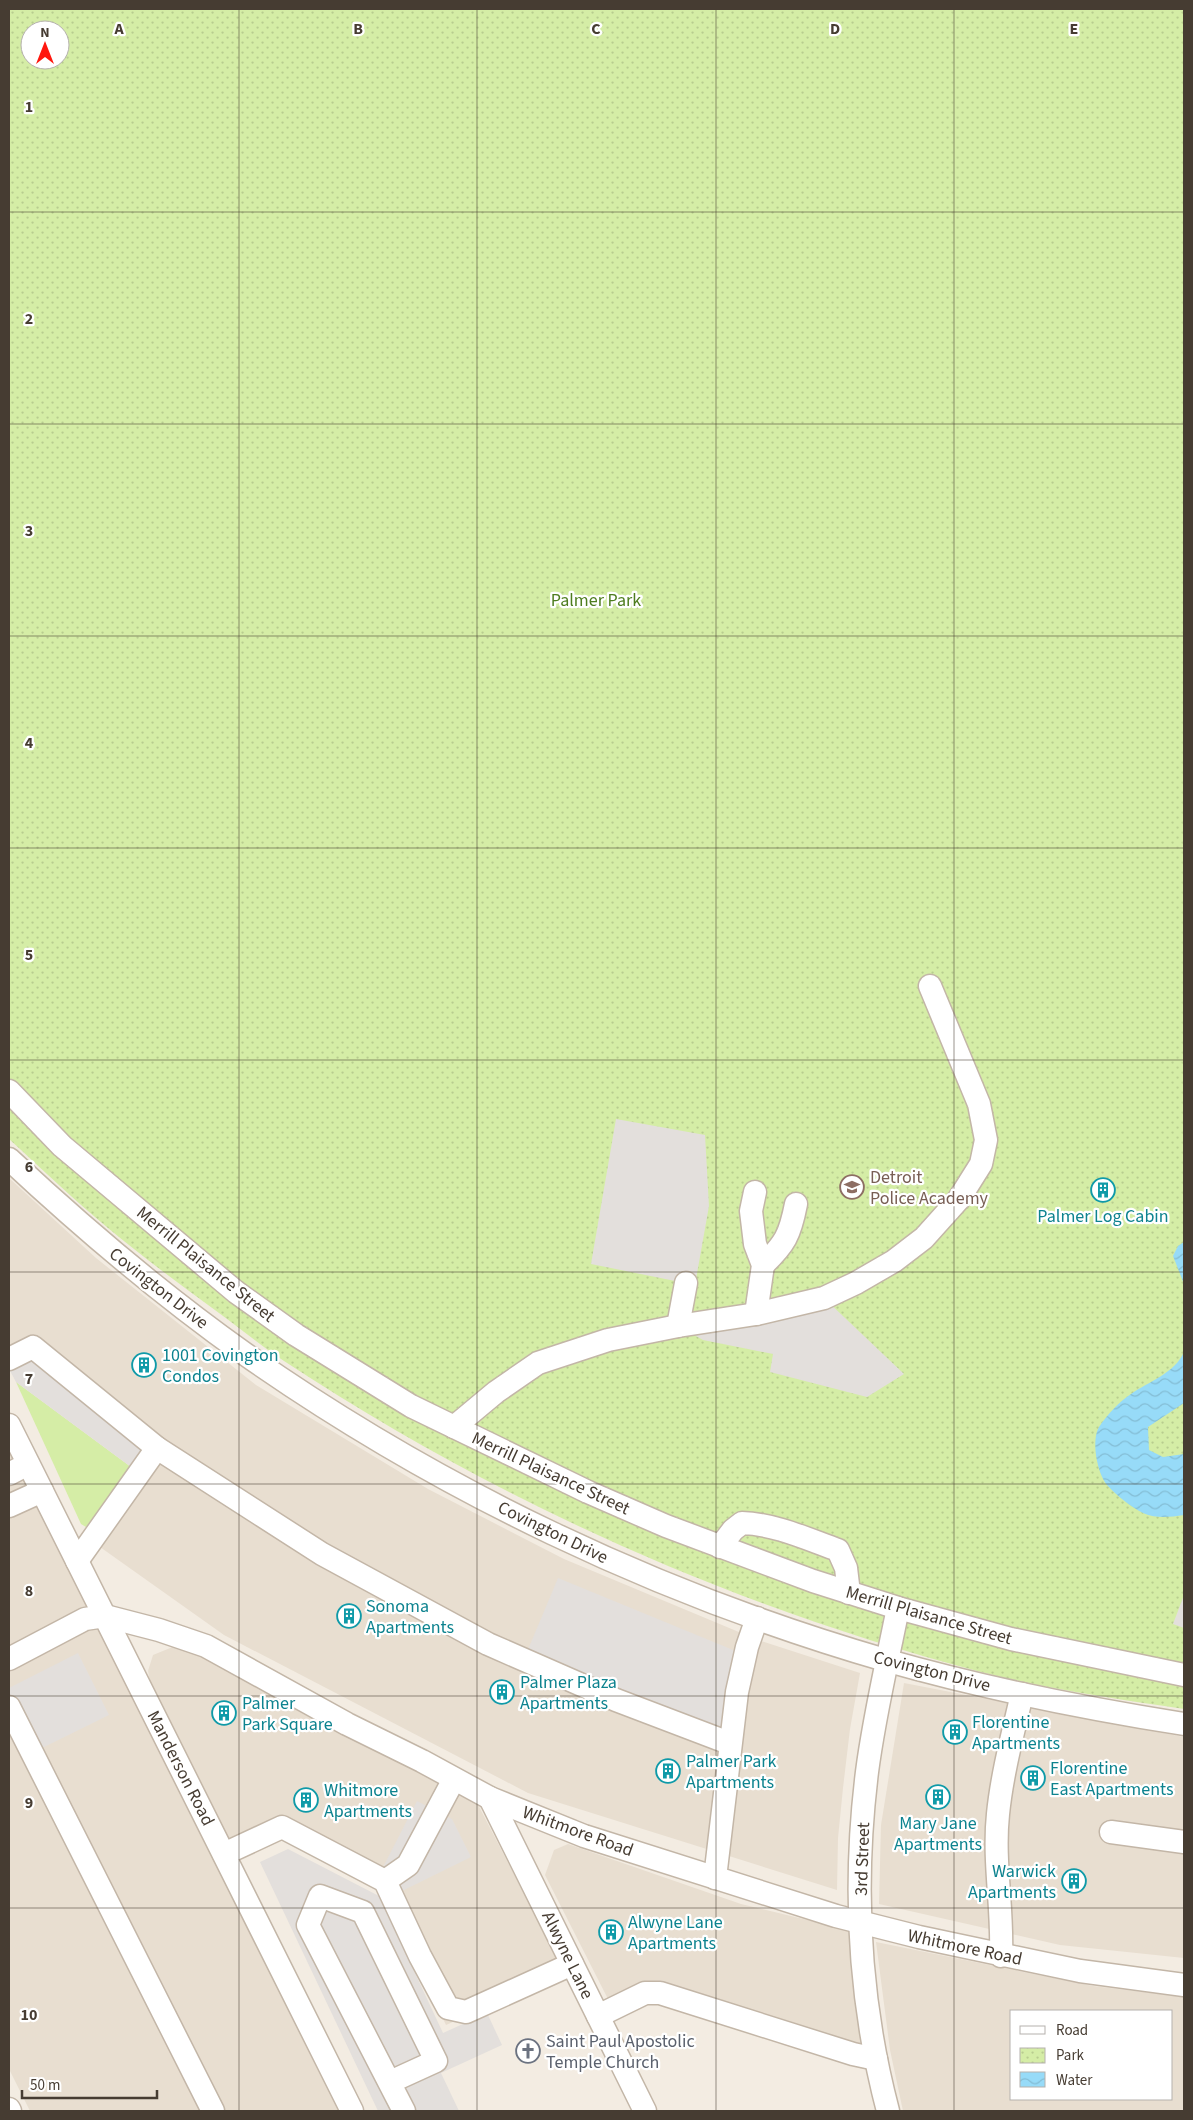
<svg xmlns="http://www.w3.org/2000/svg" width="1193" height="2120" font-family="'Source Sans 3',sans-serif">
	<defs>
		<pattern id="park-dots" width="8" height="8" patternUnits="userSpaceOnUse" patternTransform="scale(1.25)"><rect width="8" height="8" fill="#d5eda6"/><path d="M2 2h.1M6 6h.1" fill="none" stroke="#b8cc8f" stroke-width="1.8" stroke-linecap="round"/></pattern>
		<pattern id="water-waves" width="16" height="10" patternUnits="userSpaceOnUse" patternTransform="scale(1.25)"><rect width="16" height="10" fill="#97dbf8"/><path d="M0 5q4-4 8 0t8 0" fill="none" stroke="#84bdd5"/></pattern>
	</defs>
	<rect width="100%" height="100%" fill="#f3ece2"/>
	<!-- residential -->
	<g fill="#e8ded0" fill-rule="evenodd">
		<path d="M 9,1178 L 96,1258 L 256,1385 L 428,1489 L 564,1559 L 758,1640 L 860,1673 L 850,1729 L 843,1788 L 838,1838 L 837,1890 L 528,1793 L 224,1635 L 100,1547 L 168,1445 L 31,1337 L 9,1345 Z"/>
		<path d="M 9,1439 L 346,2111 L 30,2111 L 9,2069 Z"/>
		<path d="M 180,1644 L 473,1795 L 559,1961 L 550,1978 L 446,2025 L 380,1890 L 282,1838 L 238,1858 L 152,1692 L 148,1671 L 153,1655 Z"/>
		<path d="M 904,1683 L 1184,1737 L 1184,1958 L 1060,1945 L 879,1904 L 881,1825 Z"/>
		<path d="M 568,1844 L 741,1904 L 849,1930 L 861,2046 L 652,1983 L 609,2001 L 545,1875 L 554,1850 Z"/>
		<path d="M 876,1942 L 1093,1986 L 1184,1997 L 1184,2111 L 903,2111 L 890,2050 ZM 1012,2011 L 1172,2011 L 1172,2099 L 1012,2099 Z"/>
	</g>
	<!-- green -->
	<path fill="#d5eda6" d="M 16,1382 L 131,1467 L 86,1527 L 81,1524 Z"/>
	<!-- park -->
	<path fill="url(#park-dots)" fill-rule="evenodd" d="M 9,9 L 1184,9 L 1184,1709 C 1116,1699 1047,1689 981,1672 C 733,1607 498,1502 284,1361 C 261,1346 241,1329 219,1313 C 182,1286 144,1258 108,1228 C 74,1200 42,1169 9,1139 ZM 30,30 L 60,30 L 60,60 L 30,60 Z"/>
	<!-- parking -->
	<g fill="#e3dfdc">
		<path d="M 616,1119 L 705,1135 L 709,1206 L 695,1285 L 591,1264 Z"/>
		<path d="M 824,1298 L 904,1374 L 867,1397 L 770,1372 L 773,1354 L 703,1340 L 678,1326 Z"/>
		<path d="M 34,1357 L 146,1445 L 131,1467 L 16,1382 L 9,1369 Z"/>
		<path d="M 558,1578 L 738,1652 L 721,1731 L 527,1652 Z"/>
		<path d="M 1184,1595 L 1184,1628 L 1173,1624 Z"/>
		<path d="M 78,1653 L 109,1715 L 36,1751 L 9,1697 L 9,1688 Z"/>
		<path d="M 417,1801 L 452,1819 L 471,1857 L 400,1892 L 379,1875 Z"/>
		<path d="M 288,1849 L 379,1896 L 443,2033 L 487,2013 L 502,2045 L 441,2073 L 459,2111 L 378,2111 L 260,1862 Z"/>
	</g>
	<!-- water -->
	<g fill="url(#water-waves)">
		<path d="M 1184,1242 L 1184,1284 L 1173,1256 L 1178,1246 Z"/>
		<path d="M 1184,1352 L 1184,1403 L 1148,1427 L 1149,1450 L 1163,1457 L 1184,1454 L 1184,1515 C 1170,1517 1157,1519 1143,1513 C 1131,1507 1116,1495 1107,1485 C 1097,1473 1091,1440 1099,1427 C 1106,1416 1120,1401 1131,1394 C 1148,1382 1175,1373 1184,1352 Z"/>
	</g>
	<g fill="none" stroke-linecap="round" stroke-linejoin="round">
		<!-- minor casing -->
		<g stroke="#c3b6a7" stroke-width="25">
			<g id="minor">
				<path d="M 9,1091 L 62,1146 L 236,1292 L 296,1335 L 411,1406 L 588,1492 L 666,1526 L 813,1581 L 898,1608 L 1011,1639 L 1184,1675"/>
				<path d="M 9,1159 C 84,1229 162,1295 245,1354 C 439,1490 657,1594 885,1660 C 983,1688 1083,1708 1184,1724"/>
				<path d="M 755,1192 L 751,1211 L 755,1244 L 763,1265 L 756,1314"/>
				<path d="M 763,1265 C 785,1244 790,1235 796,1204"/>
				<path d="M 678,1326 L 686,1283"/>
				<path d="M 9,1359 L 33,1347 L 157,1448"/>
				<path d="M 9,1425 L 352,2111"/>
				<path d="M 454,1427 L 496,1392 L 538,1363 L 608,1340 L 678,1326 L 756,1314 L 824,1298 L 856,1283 L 894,1261 L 924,1238 L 959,1199 L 981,1164 L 986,1140 L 979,1104 L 930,986"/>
				<path d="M 9,1474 L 28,1464"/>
				<path d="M 9,1506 L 42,1491"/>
				<path d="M 720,1547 L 733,1530 L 742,1523 C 775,1524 807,1539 838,1550 L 846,1568 L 849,1593"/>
				<path d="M 77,1561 L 157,1448 L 322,1554 L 488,1644 L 616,1700 L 729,1743"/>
				<path d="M 9,1659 L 85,1619 L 105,1616 L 159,1630 L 206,1646 L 347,1724 L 422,1761 L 490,1798 L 584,1836 L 836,1916 L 919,1937 L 1080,1971 L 1184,1985"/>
				<path d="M 9,1707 L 213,2111"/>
				<path d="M 490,1798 L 645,2111"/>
				<path d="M 1111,1832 L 1184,1842"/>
				<path d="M 224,1854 L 282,1827 L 385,1881 L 420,1956 L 448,2008 L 466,2012 L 572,1964"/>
				<path d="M 715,1878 L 737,1692 L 747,1647 L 757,1618"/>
				<path d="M 385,1881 L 408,1865 L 454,1779"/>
				<path d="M 1001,1956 C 1003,1908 993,1861 998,1814 C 1002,1774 1013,1733 1022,1694"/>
				<path d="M 598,2016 L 645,1993 L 660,1993 L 853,2054 L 876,2059"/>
				<path d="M 390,2082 L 436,2061 L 363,1912 L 320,1896 L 308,1925 L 404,2111"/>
				<path d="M 9,2109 L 10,2111"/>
				<path d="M 888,2111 C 859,2001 853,1885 867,1772 C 874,1717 887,1663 898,1608"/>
			</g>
		</g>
		<!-- minor -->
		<use href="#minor" stroke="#fff" stroke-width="22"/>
	</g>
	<!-- grid -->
	<path fill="none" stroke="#463c32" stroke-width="1" stroke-opacity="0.55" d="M 239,9 L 239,2111M 477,9 L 477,2111M 716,9 L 716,2111M 954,9 L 954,2111M 9,212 L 1184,212M 9,424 L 1184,424M 9,636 L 1184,636M 9,848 L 1184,848M 9,1060 L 1184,1060M 9,1272 L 1184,1272M 9,1484 L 1184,1484M 9,1696 L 1184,1696M 9,1908 L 1184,1908"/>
	<!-- icons -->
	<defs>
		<g id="school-ring" transform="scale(1.25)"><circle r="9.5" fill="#fff" stroke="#8d6e63" stroke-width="1.5"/><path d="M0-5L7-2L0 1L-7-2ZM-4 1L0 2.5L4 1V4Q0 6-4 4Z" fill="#8d6e63"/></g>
		<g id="building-ring" transform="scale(1.25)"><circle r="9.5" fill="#fff" stroke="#0f9aa8" stroke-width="1.5"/><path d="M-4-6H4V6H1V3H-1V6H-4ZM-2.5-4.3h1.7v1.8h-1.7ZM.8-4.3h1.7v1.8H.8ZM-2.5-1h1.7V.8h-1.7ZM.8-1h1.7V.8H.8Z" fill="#0f9aa8"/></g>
		<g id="church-ring" transform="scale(1.25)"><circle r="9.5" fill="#fff" stroke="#6b7280" stroke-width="1.5"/><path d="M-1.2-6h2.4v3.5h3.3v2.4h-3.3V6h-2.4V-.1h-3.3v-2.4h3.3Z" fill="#6b7280"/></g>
	</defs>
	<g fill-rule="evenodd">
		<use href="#school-ring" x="852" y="1187"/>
		<use href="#building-ring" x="1103" y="1190"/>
		<use href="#building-ring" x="144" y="1365"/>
		<use href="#building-ring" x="349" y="1616"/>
		<use href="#building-ring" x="502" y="1692"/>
		<use href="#building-ring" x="224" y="1713"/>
		<use href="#building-ring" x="955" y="1732"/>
		<use href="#building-ring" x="668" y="1771"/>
		<use href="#building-ring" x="1033" y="1778"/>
		<use href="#building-ring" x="938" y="1797"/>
		<use href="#building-ring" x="306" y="1800"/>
		<use href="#building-ring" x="1074" y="1881"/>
		<use href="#building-ring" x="611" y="1932"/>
		<use href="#church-ring" x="528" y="2051"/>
	</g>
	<g text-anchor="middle" stroke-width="4.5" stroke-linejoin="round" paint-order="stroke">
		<!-- park labels -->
		<g font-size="18" fill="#4e7d1f" stroke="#fff">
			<text x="596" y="606">Palmer Park</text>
		</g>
		<!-- education labels -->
		<g font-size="18" fill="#785e54" stroke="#fff" text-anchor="start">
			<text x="870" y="1183">Detroit<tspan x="870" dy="21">Police Academy</tspan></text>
		</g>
		<!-- culture labels -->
		<g font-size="18" fill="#0d838f" stroke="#fff" text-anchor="start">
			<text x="1103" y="1222" text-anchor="middle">Palmer Log Cabin</text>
			<text x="162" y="1361">1001 Covington<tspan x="162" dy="21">Condos</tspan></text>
			<text x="366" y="1612">Sonoma<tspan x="366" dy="21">Apartments</tspan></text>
			<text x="520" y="1688">Palmer Plaza<tspan x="520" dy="21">Apartments</tspan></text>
			<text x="242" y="1709">Palmer<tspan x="242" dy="21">Park Square</tspan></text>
			<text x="972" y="1728">Florentine<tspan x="972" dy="21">Apartments</tspan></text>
			<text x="686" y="1767">Palmer Park<tspan x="686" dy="21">Apartments</tspan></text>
			<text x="1050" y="1774">Florentine<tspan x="1050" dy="21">East Apartments</tspan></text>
			<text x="324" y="1796">Whitmore<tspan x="324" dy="21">Apartments</tspan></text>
			<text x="938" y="1829" text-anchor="middle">Mary Jane<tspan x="938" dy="21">Apartments</tspan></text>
			<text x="1056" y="1877" text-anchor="end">Warwick<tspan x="1056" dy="21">Apartments</tspan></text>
			<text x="628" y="1928">Alwyne Lane<tspan x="628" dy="21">Apartments</tspan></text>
		</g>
		<!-- street labels -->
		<g font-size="18" fill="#463c32" stroke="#fff">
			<text transform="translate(206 1264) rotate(39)" y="6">Merrill Plaisance Street</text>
			<text transform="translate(159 1288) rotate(38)" y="6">Covington Drive</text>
			<text transform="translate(551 1473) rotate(25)" y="6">Merrill Plaisance Street</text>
			<text transform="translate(553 1532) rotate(26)" y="6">Covington Drive</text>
			<text transform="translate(929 1615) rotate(16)" y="6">Merrill Plaisance Street</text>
			<text transform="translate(932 1671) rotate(14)" y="6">Covington Drive</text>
			<text transform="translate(181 1768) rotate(63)" y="6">Manderson Road</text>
			<text transform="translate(578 1831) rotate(20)" y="6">Whitmore Road</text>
			<text transform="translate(862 1859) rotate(-88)" y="6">3rd Street</text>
			<text transform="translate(965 1947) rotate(12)" y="6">Whitmore Road</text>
			<text transform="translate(568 1955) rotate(64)" y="6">Alwyne Lane</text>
		</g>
		<!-- worship labels -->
		<g font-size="18" fill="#5b616d" stroke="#fff" text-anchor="start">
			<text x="546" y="2047">Saint Paul Apostolic<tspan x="546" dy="21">Temple Church</tspan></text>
		</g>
	</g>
	<g font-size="16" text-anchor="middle" font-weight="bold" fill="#463c32" stroke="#fff" stroke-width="4.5" stroke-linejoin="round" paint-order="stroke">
		<text x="119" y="34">A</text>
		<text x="358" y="34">B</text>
		<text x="596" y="34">C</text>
		<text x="835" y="34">D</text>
		<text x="1074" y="34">E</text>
		<text x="29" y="112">1</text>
		<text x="29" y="324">2</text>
		<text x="29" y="536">3</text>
		<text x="29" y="748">4</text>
		<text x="29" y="960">5</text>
		<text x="29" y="1172">6</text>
		<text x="29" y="1384">7</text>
		<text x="29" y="1596">8</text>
		<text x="29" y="1808">9</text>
		<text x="29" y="2020">10</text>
	</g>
	<!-- border -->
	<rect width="1193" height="2120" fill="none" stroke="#463c32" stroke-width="20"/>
	<!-- legend -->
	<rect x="1010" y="2010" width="162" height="90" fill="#ffffff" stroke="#b5b1ad"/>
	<rect x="1020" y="2026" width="25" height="8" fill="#ffffff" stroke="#b5b1ad"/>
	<text x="1056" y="2035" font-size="15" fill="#463c32">Road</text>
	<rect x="1020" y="2048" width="25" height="15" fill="url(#park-dots)" stroke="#b5b1ad"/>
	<text x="1056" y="2060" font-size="15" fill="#463c32">Park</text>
	<rect x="1020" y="2072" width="25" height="15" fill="url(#water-waves)" stroke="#b5b1ad"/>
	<text x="1056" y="2085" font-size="15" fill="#463c32">Water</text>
	<!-- north arrow -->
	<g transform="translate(45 45)"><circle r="24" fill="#ffffff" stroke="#b5b1ad"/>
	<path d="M0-4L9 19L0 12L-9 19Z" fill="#ff170e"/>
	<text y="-8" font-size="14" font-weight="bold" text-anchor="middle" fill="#463c32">N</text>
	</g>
	<!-- scale -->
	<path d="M22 2090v8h135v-8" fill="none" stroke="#463c32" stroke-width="2.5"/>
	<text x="30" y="2090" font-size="15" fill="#463c32" stroke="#ffffff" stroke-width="4" paint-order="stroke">50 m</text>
</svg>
